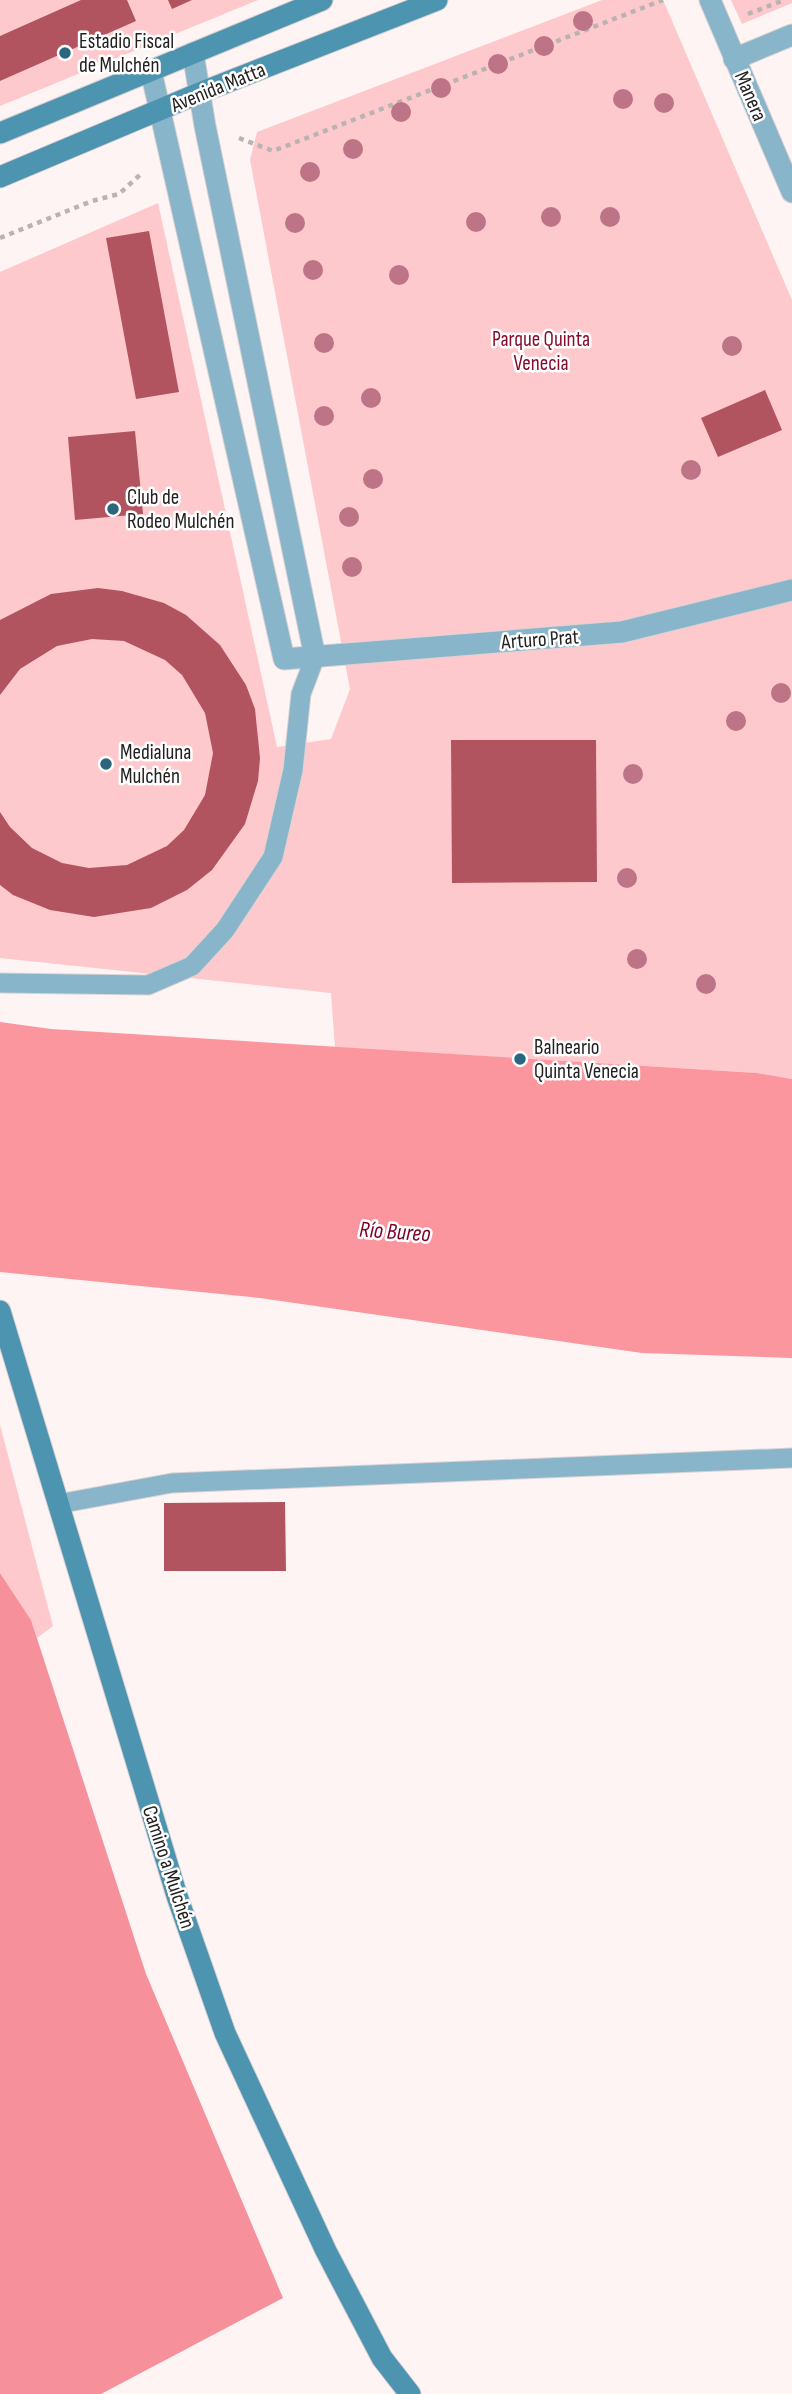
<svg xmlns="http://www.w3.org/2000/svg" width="792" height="2394" font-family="'Sofia Sans Condensed',sans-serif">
	<rect width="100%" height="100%" fill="#fef4f4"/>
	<!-- green -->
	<g fill="#fec9cc">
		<path d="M 0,0 L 258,0 L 0,106 Z"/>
		<path d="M 602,0 L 663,0 L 792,300 L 792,1079 L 757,1073 L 335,1047 L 331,993 L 0,958 L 0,272 L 158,203 L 277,747 L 331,739 L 350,689 L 250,160 L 257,132 Z"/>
		<path d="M 731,0 L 792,0 L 792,3 L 742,24 Z"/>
		<path d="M 0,1425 L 53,1626 L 37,1638 L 31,1620 L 0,1573 Z"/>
	</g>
	<!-- forest -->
	<path fill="#f6909a" d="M 0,1573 L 31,1620 L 146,1974 L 283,2298 L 101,2394 L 0,2394 Z"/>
	<!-- water -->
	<path fill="#fb959e" d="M 0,1022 L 51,1029 L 757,1073 L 792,1079 L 792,1358 L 642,1353 L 260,1298 L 0,1272 Z"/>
	<!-- building -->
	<g fill="#b2545f">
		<path d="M 81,0 L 127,0 L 136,21 L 0,81 L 0,36 Z"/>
		<path d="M 168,0 L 192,0 L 172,9 Z"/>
		<path d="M 149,231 L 179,392 L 136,399 L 106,238 Z"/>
		<path d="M 765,390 L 782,430 L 718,457 L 701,418 Z"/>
		<path d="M 135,431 L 143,514 L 75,520 L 68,437 Z"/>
		<path d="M 98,588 L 122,591 L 164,603 L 186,615 L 220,645 L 246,685 L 255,709 L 260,758 L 258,781 L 245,824 L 212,870 L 187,890 L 151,908 L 94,917 L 50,910 L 13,895 L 0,885 L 0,812 L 10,827 L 32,848 L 62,863 L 89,868 L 127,865 L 167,846 L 184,830 L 205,795 L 213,753 L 205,713 L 182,675 L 165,660 L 124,641 L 92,639 L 57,646 L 20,669 L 0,695 L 0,620 L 51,594 Z"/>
		<path d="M 451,740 L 596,740 L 597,882 L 452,883 Z"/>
		<path d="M 285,1502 L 286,1571 L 164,1571 L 164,1503 Z"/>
	</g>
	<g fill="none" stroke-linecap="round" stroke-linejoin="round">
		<!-- service casing -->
		<g stroke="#dbd2d2" stroke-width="21">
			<g id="service">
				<path d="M 0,983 L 148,985 L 192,966 L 225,930 L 273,857 L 293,770 L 301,694 L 315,657"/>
				<path d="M 58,1504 L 172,1483 L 792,1458"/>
			</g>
		</g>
		<!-- minor casing -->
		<g stroke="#dbd2d2" stroke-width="23">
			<g id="minor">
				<path d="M 710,0 L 792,192"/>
				<path d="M 193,53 L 205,126 L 315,657"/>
				<path d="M 734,59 L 792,35"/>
				<path d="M 151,71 L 284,659 L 622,632 L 792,590"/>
			</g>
		</g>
		<!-- secondary casing -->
		<g stroke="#dbd2d2" stroke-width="23">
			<g id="secondary">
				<path d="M 0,133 L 322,0"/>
				<path d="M 0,177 L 202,92 L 437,0"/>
				<path d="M 0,1311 L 177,1896 L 225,2033 L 326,2251 L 382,2358 L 410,2394"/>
			</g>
		</g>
		<!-- path -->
		<g stroke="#bbb3b3" stroke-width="4.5" stroke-dasharray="5 5" stroke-linecap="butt">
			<path d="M 748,14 L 784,0"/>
			<path d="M 239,138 L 273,151 L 663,0"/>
			<path d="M 0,238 L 92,201 L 119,194 L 143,172"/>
		</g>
		<!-- service -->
		<use href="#service" stroke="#88b5c9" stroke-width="19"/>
		<!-- minor -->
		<use href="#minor" stroke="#88b5c9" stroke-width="21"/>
		<!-- secondary -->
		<use href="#secondary" stroke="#4d94b1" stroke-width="21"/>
	</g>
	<!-- trees -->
	<g fill="#bd7487">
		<circle cx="583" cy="21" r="10"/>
		<circle cx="544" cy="46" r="10"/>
		<circle cx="498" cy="64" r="10"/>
		<circle cx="441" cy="88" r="10"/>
		<circle cx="623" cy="99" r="10"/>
		<circle cx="664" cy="103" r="10"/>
		<circle cx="401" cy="112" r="10"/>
		<circle cx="353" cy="149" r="10"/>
		<circle cx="310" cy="172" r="10"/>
		<circle cx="551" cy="217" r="10"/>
		<circle cx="610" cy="217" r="10"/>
		<circle cx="476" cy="222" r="10"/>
		<circle cx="295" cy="223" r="10"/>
		<circle cx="313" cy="270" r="10"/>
		<circle cx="399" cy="275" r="10"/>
		<circle cx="324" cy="343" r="10"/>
		<circle cx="732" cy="346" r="10"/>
		<circle cx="371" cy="398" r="10"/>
		<circle cx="324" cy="416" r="10"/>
		<circle cx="691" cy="470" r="10"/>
		<circle cx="373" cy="479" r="10"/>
		<circle cx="349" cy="517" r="10"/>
		<circle cx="352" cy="567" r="10"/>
		<circle cx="781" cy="693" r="10"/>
		<circle cx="736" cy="721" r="10"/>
		<circle cx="633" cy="774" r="10"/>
		<circle cx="627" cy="878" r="10"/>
		<circle cx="637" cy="959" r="10"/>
		<circle cx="706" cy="984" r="10"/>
	</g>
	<!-- markers -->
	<g fill="#2b667e" stroke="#fff" stroke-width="2.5">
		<circle cx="65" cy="53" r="7"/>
		<circle cx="113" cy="509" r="7"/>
		<circle cx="106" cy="764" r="7"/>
		<circle cx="520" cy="1059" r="7"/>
	</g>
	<g text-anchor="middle" stroke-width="5" stroke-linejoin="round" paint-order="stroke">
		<!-- poi labels -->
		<g font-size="21" fill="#232020" stroke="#fff" text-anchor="start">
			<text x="79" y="48">Estadio Fiscal<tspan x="79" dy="24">de Mulchén</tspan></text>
			<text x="127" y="504">Club de<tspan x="127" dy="24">Rodeo Mulchén</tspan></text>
			<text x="120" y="759">Medialuna<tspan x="120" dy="24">Mulchén</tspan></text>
			<text x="534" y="1054">Balneario<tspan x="534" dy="24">Quinta Venecia</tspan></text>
		</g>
		<!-- street labels -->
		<g font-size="21" fill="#232020" stroke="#fff">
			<text transform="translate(218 87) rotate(-22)" y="7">Avenida Matta</text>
			<text transform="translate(751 96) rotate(67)" y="7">Manera</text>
			<text transform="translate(540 639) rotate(-4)" y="7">Arturo Prat</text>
			<text transform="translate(169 1867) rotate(72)" y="7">Camino a Mulchén</text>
		</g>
		<!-- park labels -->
		<g font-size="21" fill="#870b2d" stroke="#fff">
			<text x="541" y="346">Parque Quinta<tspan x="541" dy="24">Venecia</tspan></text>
		</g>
		<!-- water labels -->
		<g font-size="23" font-style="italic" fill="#7f0027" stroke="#fff">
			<text transform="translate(395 1231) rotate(4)" y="8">Río Bureo</text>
		</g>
	</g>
</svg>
